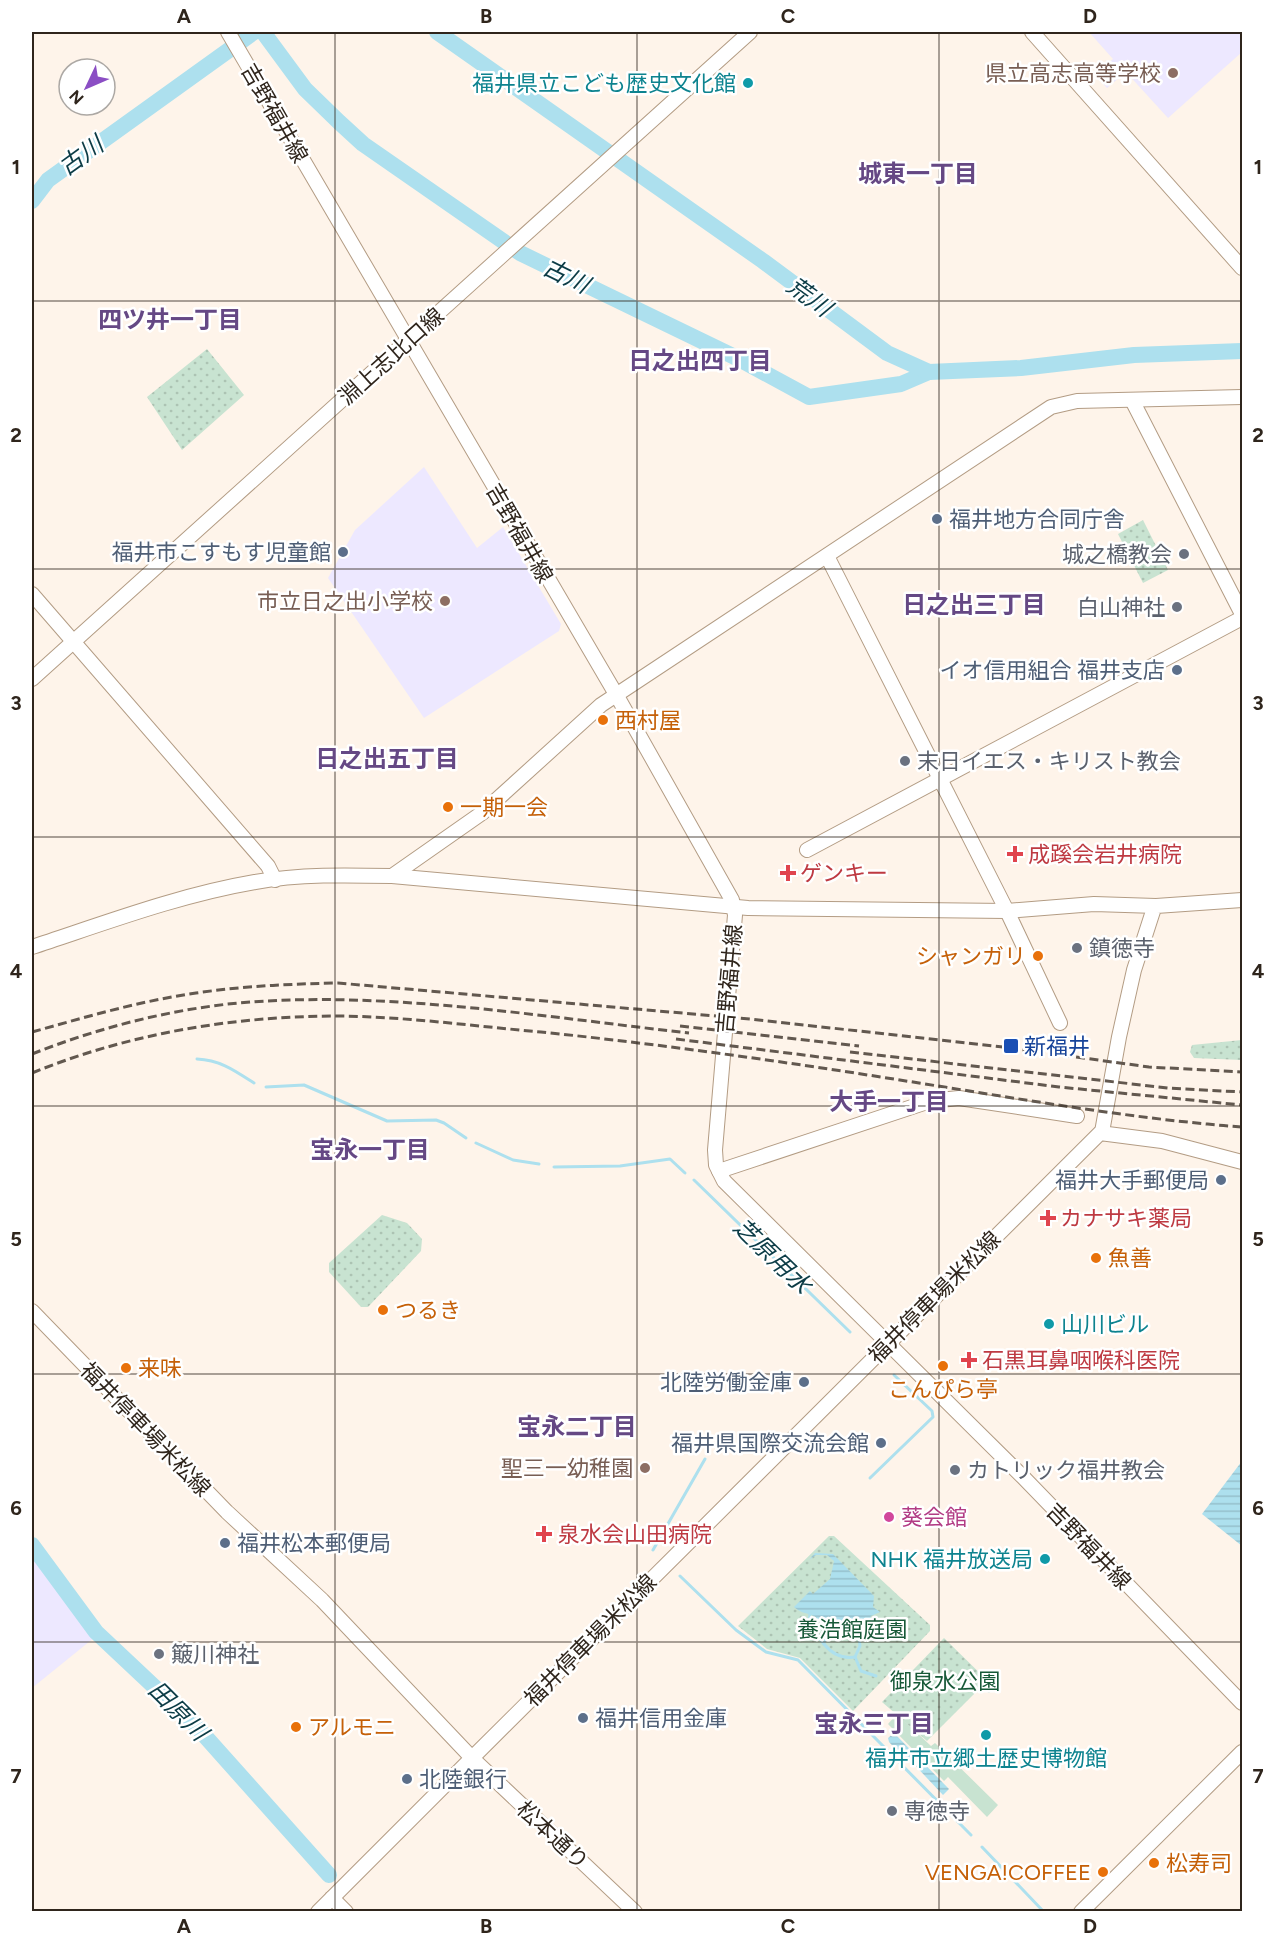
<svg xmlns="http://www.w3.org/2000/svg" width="1274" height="1943" font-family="Figtree,'Noto Sans JP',sans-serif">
	<defs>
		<pattern id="park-dots" width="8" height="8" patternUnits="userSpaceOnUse" patternTransform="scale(1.5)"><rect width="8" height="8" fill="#c8e3d1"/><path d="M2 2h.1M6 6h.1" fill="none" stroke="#acc3b3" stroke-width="1.8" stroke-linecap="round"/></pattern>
		<pattern id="water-rules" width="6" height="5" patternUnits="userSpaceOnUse" patternTransform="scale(1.5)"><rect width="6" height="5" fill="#ade0ee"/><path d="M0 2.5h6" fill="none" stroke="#95c0cc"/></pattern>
	</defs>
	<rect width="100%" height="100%" fill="#fef4ea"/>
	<!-- education -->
	<g fill="#ede8ff">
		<path d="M 1089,32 L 1242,32 L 1242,52 L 1168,118 L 1126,72 L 1107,88 L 1095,75 L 1113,59 Z"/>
		<path d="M 424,467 L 477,548 L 503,527 L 561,624 L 559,631 L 424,718 L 328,578 L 355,530 Z"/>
		<path d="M 32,1552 L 95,1637 L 32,1688 Z"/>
	</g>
	<!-- grass -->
	<path fill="#c8e3d1" d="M 897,1714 L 931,1746 L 935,1743 L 998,1805 L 987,1817 L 948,1777 L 944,1781 L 888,1724 Z"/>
	<!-- park -->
	<g fill="url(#park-dots)">
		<path d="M 207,349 L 244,395 L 182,450 L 147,397 Z"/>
		<path d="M 1143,520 L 1168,570 L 1143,583 L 1118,534 Z"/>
		<path d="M 1242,1040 L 1242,1060 L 1194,1058 L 1190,1052 L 1192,1045 Z"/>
		<path d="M 382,1215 L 407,1223 L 422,1239 L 421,1251 L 368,1307 L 361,1307 L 329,1272 L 329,1263 Z"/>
		<path d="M 829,1536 L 834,1536 L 930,1625 L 930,1631 L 853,1711 L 800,1658 L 767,1649 L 738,1626 Z"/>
		<path d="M 944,1638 L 995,1688 L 989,1693 L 980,1688 L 927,1741 L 882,1702 Z"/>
	</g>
	<!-- water -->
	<g fill="url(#water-rules)">
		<path d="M 1242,1461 L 1242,1546 L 1202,1514 Z"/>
		<path d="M 815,1553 L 833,1554 L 874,1596 L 873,1607 L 880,1612 L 871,1616 L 863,1637 C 849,1640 838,1628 826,1633 C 813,1606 810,1620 794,1607 L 810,1591 L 813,1594 L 830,1579 L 834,1561 L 827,1555 L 816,1555 L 809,1560 Z"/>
		<path d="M 894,1733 L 949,1789 L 943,1795 L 909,1759 L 906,1760 L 889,1742 L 888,1738 Z"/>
	</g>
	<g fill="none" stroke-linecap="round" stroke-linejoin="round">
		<!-- stream -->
		<g stroke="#ade0ee" stroke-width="3">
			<path d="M 197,1059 C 220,1060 234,1070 254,1083"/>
			<path d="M 266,1087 L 304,1085 L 387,1121 L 436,1120 L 444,1123 L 466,1138"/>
			<path d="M 476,1143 L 513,1160 L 539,1164"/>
			<path d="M 554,1167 L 620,1166 L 670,1159 L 685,1173"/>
			<path d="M 694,1180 L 850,1332"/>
			<path d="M 870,1478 L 933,1417 L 932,1411 L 894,1375"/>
			<path d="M 653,1550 L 705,1459"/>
			<path d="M 680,1576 L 736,1630 L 766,1652 L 798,1660 L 971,1835"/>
			<path d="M 810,1613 L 809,1624 L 824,1644"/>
			<path d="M 826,1633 L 824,1644 C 832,1654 842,1659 855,1657 L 861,1671 L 876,1676"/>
			<path d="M 855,1657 L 860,1646 L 859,1638"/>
			<path d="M 982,1847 L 1044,1912"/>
		</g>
		<!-- river -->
		<g stroke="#ade0ee" stroke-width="16">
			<path d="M 263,32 L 305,89 L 339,122 L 363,144 L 520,253 L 739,359 L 809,397 L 901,384 L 929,372"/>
			<path d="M 437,32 L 763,261 L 887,353 L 929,372 L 1021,368 L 1134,355 L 1242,351"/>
			<path d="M 32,201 L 48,180 L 254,32"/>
			<path d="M 32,1545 L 96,1632 L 196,1726 L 329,1875"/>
		</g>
		<!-- secondary casing -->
		<g stroke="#b39c84" stroke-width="16">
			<g id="secondary">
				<path d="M 228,32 L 617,696 L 732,900 L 735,915 L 715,1150 L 716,1165 L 724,1181 L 1023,1477 L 1242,1703"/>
				<path d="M 1032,32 L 1242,268"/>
				<path d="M 1133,402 L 1242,614"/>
				<path d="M 827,556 L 1007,911 L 1060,1023"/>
				<path d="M 32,594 L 268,866 L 275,880"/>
				<path d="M 32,679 L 750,32"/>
				<path d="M 807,850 L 1242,618"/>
				<path d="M 392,876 L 482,813 L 601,705 L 1051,407 L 1077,401 L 1242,397"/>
				<path d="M 32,947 C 105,923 179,895 255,882 C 299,874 347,875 392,876 L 748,908 L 1007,911 L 1094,904 L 1156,906"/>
				<path d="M 1102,1132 L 1119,1037 L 1134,970 L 1154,908 L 1156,906 L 1242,900"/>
				<path d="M 719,1171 L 930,1101 L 959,1098 L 1077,1116"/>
				<path d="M 32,1311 L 227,1512 L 322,1600 L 472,1758 L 1100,1133 L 1162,1141 L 1242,1162"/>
				<path d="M 332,1898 L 346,1912"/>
				<path d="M 318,1912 L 472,1758 L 635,1912"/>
				<path d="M 1081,1912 L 1242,1752"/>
			</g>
		</g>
		<!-- secondary -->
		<use href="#secondary" stroke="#fff" stroke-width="14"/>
		<!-- rail -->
		<g stroke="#62584f" stroke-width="3" stroke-dasharray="9 4.5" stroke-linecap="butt">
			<path d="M 680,1026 L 859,1046"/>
			<path d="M 32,1032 C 86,1017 140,1001 196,993 C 244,986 290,984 338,983 L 750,1019 L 1003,1047 L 1149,1067 L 1242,1072"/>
			<path d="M 676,1039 L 1059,1087 L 1242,1105"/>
			<path d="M 850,1052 L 1168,1088 L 1242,1092"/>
			<path d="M 32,1054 C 98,1028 167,1010 238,1003 C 384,990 544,1017 689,1033"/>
			<path d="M 32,1073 C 128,1034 228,1017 332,1016 C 402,1016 472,1026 541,1032 C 668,1045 793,1063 919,1083 C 1027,1100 1134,1119 1242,1127"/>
		</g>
	</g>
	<!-- grid -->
	<path fill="none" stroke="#2f251c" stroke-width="1.5" stroke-opacity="0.55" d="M 335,32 L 335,1912M 637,32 L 637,1912M 939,32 L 939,1912M 32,301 L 1242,301M 32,569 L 1242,569M 32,837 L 1242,837M 32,1106 L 1242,1106M 32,1374 L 1242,1374M 32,1642 L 1242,1642"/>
	<!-- markers -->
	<g fill="#8d6e63" stroke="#fff" stroke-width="2">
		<circle cx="1173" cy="73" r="6"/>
		<circle cx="445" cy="601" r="6"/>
		<circle cx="645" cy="1468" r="6"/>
	</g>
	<g fill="#0f9aa8" stroke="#fff" stroke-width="2">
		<circle cx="748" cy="83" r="6"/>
		<circle cx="1049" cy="1324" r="6"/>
		<circle cx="1045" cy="1559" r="6"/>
		<circle cx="986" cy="1735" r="6"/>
	</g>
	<g fill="#5c6f8a" stroke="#fff" stroke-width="2">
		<circle cx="937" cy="519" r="6"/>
		<circle cx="343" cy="552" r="6"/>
		<circle cx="1177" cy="670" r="6"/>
		<circle cx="1221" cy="1180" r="6"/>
		<circle cx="804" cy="1382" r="6"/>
		<circle cx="881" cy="1443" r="6"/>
		<circle cx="225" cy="1543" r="6"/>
		<circle cx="583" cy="1718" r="6"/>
		<circle cx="407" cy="1779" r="6"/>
	</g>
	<g fill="#6b7280" stroke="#fff" stroke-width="2">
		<circle cx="1184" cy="554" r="6"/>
		<circle cx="1177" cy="607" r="6"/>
		<circle cx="905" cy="761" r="6"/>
		<circle cx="1077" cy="948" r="6"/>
		<circle cx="955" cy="1470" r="6"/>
		<circle cx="159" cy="1654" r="6"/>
		<circle cx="892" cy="1811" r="6"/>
	</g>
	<g fill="#e8710a" stroke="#fff" stroke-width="2">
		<circle cx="603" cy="720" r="6"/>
		<circle cx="448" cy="807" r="6"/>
		<circle cx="1038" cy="956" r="6"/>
		<circle cx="1096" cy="1258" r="6"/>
		<circle cx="383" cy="1310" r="6"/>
		<circle cx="943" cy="1366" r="6"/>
		<circle cx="126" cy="1368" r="6"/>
		<circle cx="296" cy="1727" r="6"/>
		<circle cx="1154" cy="1863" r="6"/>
		<circle cx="1103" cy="1872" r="6"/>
	</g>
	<g fill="#e0444e" stroke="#fff" stroke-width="2">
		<path d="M1012 845h6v6h6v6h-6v6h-6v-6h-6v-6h6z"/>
		<path d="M785 864h6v6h6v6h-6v6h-6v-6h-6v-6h6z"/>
		<path d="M1045 1209h6v6h6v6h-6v6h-6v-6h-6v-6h6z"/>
		<path d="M966 1351h6v6h6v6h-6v6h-6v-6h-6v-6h6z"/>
		<path d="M541 1525h6v6h6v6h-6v6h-6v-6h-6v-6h6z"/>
	</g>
	<rect fill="#1a4fb4" stroke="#fff" stroke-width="2" x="1003" y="1038" width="16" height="16" rx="3"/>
	<circle fill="#d1479c" stroke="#fff" stroke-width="2" cx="889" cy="1517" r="6"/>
	<g text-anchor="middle" stroke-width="5" stroke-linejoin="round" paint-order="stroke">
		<!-- education labels -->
		<g font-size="22" fill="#785e54" stroke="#fff" text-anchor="end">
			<text x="1161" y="81">県立高志高等学校</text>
			<text x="433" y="609">市立日之出小学校</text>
			<text x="633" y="1476">聖三一幼稚園</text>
		</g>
		<!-- culture labels -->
		<g font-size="22" fill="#0d838f" stroke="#fff" text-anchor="end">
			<text x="736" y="91">福井県立こども歴史文化館</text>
			<text x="1061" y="1332" text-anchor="start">山川ビル</text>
			<text x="1033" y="1567">NHK 福井放送局</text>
			<text x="986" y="1766" text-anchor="middle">福井市立郷土歴史博物館</text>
		</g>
		<!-- street labels -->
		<g font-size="22" fill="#2f251c" stroke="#fff">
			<text transform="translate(275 113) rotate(60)" y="8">吉野福井線</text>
			<text transform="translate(391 356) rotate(-42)" y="8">淵上志比口線</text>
			<text transform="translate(520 533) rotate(60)" y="8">吉野福井線</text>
			<text transform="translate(729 979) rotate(-85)" y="8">吉野福井線</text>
			<text transform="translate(934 1297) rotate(-45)" y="8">福井停車場米松線</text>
			<text transform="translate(146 1429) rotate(46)" y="8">福井停車場米松線</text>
			<text transform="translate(1089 1546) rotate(46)" y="8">吉野福井線</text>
			<text transform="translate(590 1640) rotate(-45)" y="8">福井停車場米松線</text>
			<text transform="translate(553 1835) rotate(43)" y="8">松本通り</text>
		</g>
		<!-- service labels -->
		<g font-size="22" fill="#4e5e75" stroke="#fff" text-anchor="end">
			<text x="949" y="527" text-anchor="start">福井地方合同庁舎</text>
			<text x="331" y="560">福井市こすもす児童館</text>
			<text x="1165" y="678">イオ信用組合 福井支店</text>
			<text x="1209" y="1188">福井大手郵便局</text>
			<text x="792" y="1390">北陸労働金庫</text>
			<text x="869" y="1451">福井県国際交流会館</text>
			<text x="237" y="1551" text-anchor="start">福井松本郵便局</text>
			<text x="595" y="1726" text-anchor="start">福井信用金庫</text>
			<text x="419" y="1787" text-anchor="start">北陸銀行</text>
		</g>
		<!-- worship labels -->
		<g font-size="22" fill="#5b616d" stroke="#fff" text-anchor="start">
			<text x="1172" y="562" text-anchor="end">城之橋教会</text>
			<text x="1165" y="615" text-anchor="end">白山神社</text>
			<text x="917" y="769">末日イエス・キリスト教会</text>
			<text x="1089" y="956">鎮徳寺</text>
			<text x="967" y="1478">カトリック福井教会</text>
			<text x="171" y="1662">簸川神社</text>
			<text x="904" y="1819">専徳寺</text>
		</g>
		<!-- food labels -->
		<g font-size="22" fill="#c56008" stroke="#fff" text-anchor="start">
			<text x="615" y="728">西村屋</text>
			<text x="460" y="815">一期一会</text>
			<text x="1026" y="964" text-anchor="end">シャンガリ</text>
			<text x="1108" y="1266">魚善</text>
			<text x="395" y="1318">つるき</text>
			<text x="138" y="1376">来味</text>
			<text x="943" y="1397" text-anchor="middle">こんぴら亭</text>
			<text x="308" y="1735">アルモニ</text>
			<text x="1166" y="1871">松寿司</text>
			<text x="1091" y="1880" text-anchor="end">VENGA!COFFEE</text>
		</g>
		<!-- health labels -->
		<g font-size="22" fill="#be3a42" stroke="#fff" text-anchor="start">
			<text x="1028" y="862">成蹊会岩井病院</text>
			<text x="800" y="881">ゲンキー</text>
			<text x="1060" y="1226">カナサキ薬局</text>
			<text x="982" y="1368">石黒耳鼻咽喉科医院</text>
			<text x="558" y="1542">泉水会山田病院</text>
		</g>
		<!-- transit labels -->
		<g font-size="22" fill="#164399" stroke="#fff" text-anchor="start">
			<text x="1024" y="1054">新福井</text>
		</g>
		<!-- hotel labels -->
		<g font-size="22" fill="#b23c85" stroke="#fff" text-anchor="start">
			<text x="901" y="1525">葵会館</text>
		</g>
		<!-- park labels -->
		<g font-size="22" fill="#175938" stroke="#fff">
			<text x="852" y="1637">養浩館庭園</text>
			<text x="945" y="1689">御泉水公園</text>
		</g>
		<!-- water labels -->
		<g font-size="24" font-style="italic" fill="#0c3c46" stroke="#fff">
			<text transform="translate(81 156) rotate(-36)" y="8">古川</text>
			<text transform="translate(566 276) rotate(26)" y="8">古川</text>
			<text transform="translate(809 297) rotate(36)" y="8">荒川</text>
			<text transform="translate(772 1256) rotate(44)" y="8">芝原用水</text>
			<text transform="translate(178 1711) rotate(45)" y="8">田原川</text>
		</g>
		<!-- neighbourhood labels -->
		<g font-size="24" font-weight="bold" fill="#654884" stroke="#fff">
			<text x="918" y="182">城東一丁目</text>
			<text x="170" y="328">四ツ井一丁目</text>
			<text x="700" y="369">日之出四丁目</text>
			<text x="974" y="613">日之出三丁目</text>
			<text x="387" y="767">日之出五丁目</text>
			<text x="889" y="1110">大手一丁目</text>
			<text x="370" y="1158">宝永一丁目</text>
			<text x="577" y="1435">宝永二丁目</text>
			<text x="874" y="1732">宝永三丁目</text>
		</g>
	</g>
	<!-- border -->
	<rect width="1274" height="1943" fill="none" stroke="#ffffff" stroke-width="66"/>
	<!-- north arrow -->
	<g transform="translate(87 87) rotate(226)"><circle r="28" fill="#ffffff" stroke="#aca8a4" stroke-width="1.5"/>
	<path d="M0-4.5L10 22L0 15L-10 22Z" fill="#8b4ec4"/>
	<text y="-9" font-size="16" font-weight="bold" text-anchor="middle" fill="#2f251c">N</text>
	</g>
	<rect x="33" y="33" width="1208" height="1877" fill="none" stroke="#2f251c" stroke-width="2"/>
	<g font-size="20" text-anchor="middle" font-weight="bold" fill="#2f251c">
		<text x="184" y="23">A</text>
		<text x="486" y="23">B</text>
		<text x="788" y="23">C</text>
		<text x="1090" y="23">D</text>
		<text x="16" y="174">1</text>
		<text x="1258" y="174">1</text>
		<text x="16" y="442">2</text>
		<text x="1258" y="442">2</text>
		<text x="16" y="710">3</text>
		<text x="1258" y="710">3</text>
		<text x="16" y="978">4</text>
		<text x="1258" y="978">4</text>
		<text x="16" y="1246">5</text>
		<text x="1258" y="1246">5</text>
		<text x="16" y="1515">6</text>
		<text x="1258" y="1515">6</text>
		<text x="16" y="1783">7</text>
		<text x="1258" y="1783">7</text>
		<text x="184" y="1933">A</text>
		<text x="486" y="1933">B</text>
		<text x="788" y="1933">C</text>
		<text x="1090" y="1933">D</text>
	</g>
</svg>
